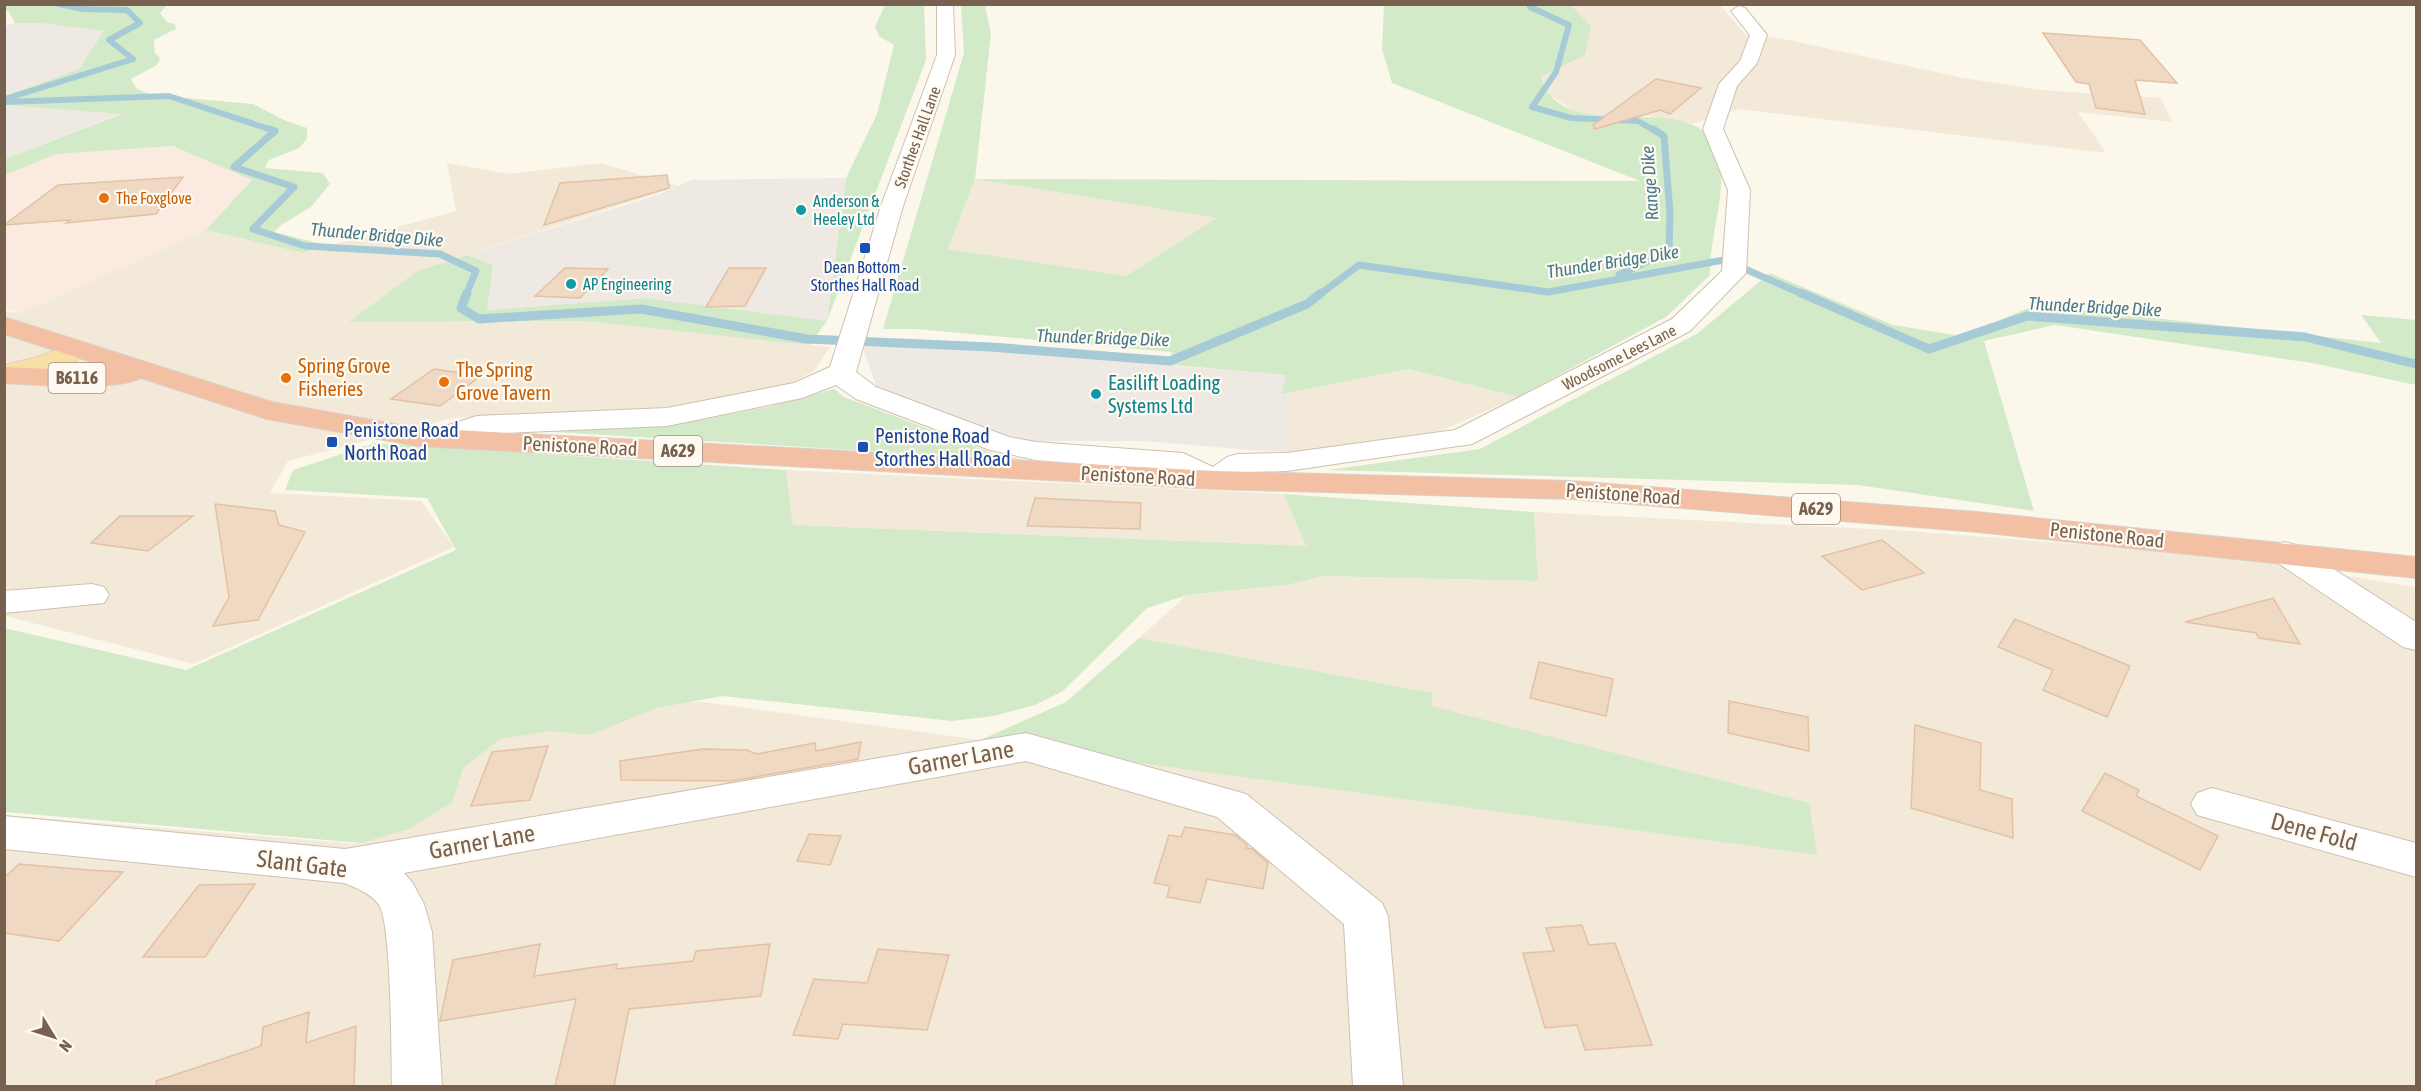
<svg xmlns="http://www.w3.org/2000/svg" width="2421" height="1091" font-family="'Asap Condensed',sans-serif">
	<rect width="100%" height="100%" fill="#fcf7eb"/>
	<!-- residential -->
	<g fill="#f3e9d9">
		<path d="M 1571,5 L 1720,5 L 1745,34 L 1789,40 L 1963,78 L 2041,90 L 2161,98 L 2172,122 L 2078,112 L 2106,153 L 1739,109 L 1692,124 L 1649,116 L 1601,117 L 1574,111 L 1549,95 L 1541,77 L 1585,55 L 1591,26 Z"/>
		<path d="M 447,163 L 508,174 L 601,163 L 679,186 L 417,271 L 350,322 L 584,321 L 830,347 L 815,370 L 794,382 L 715,402 L 627,411 L 452,418 L 288,461 L 270,493 L 421,501 L 454,547 L 193,664 L 5,616 L 4,311 L 20,313 L 206,230 L 303,253 L 456,211 Z"/>
		<path d="M 975,179 L 1218,218 L 1126,276 L 948,249 Z"/>
		<path d="M 1409,369 L 1518,397 L 1440,431 L 1287,453 L 1282,394 Z"/>
		<path d="M 786,470 L 1284,494 L 1306,546 L 793,525 Z"/>
		<path d="M 1534,512 L 1910,531 L 2224,556 L 2416,587 L 2416,1086 L 5,1086 L 4,815 L 356,844 L 521,703 L 703,702 L 1816,855 L 1431,706 L 1433,693 L 1139,638 L 1187,595 L 1288,585 L 1322,576 L 1538,581 Z"/>
	</g>
	<!-- commercial -->
	<path fill="#fbeadf" d="M 173,146 L 252,180 L 206,230 L 20,313 L 5,308 L 4,175 L 56,154 Z"/>
	<!-- industrial -->
	<g fill="#eee9e3">
		<path d="M 15,23 L 40,23 L 105,31 L 79,69 L 5,96 L 5,26 Z"/>
		<path d="M 5,105 L 123,113 L 5,159 Z"/>
		<path d="M 846,178 L 827,321 L 645,298 L 487,310 L 493,265 L 467,255 L 657,195 L 692,180 Z"/>
		<path d="M 860,340 L 1286,375 L 1287,453 L 1144,441 L 1028,441 L 995,432 L 877,388 Z"/>
	</g>
	<!-- green -->
	<g fill="#d3eac9" fill-rule="evenodd">
		<path d="M 1384,4 L 1571,5 L 1591,26 L 1585,55 L 1541,77 C 1543,82 1545,89 1549,94 C 1588,143 1707,84 1720,161 C 1726,196 1709,238 1710,275 L 1666,317 L 1518,397 L 1409,369 L 1282,394 L 1286,375 L 1173,365 L 1171,352 L 916,329 L 883,329 L 964,53 L 961,5 L 985,5 L 991,34 L 975,179 L 1640,181 L 1392,83 L 1382,49 ZM 975,179 L 1217,218 L 1126,276 L 948,249 Z"/>
		<path d="M 4,5 L 167,5 L 160,13 L 167,22 L 175,24 L 176,29 L 154,40 L 155,53 L 160,58 L 157,65 L 131,79 L 137,89 L 153,95 L 253,104 L 286,121 L 307,128 L 307,139 L 299,148 L 269,160 L 265,168 L 323,173 L 330,184 L 311,207 L 281,225 L 274,232 L 326,245 L 303,253 L 206,230 L 252,180 L 173,146 L 56,154 L 5,175 L 5,159 L 122,114 L 5,105 L 5,96 L 79,69 L 104,31 L 40,23 L 15,23 L 8,11 L 5,11 Z"/>
		<path d="M 885,5 L 924,5 L 926,60 L 827,321 L 809,345 L 584,321 L 349,322 L 417,271 L 467,255 L 493,265 L 487,310 L 645,298 L 827,321 L 846,178 L 877,114 L 894,45 L 879,36 L 875,27 Z"/>
		<path d="M 1770,273 L 1893,325 L 1961,336 L 2036,305 L 2381,343 L 2361,315 L 2416,320 L 2416,385 L 2312,363 L 2055,325 L 1984,341 L 2034,511 L 1858,485 L 1328,470 L 1480,449 L 1698,333 Z"/>
		<path d="M 834,389 L 844,397 L 995,454 L 1024,460 L 552,432 L 679,424 L 767,407 Z"/>
		<path d="M 375,443 L 786,470 L 793,525 L 1306,546 L 1284,494 L 1534,512 L 1538,581 L 1322,576 L 1288,585 L 1187,595 L 1147,608 L 1063,691 L 1035,705 L 994,716 L 952,721 L 722,696 L 657,708 L 590,735 L 550,731 L 500,739 L 463,768 L 452,802 L 409,829 L 361,843 L 5,812 L 4,628 L 186,670 L 456,550 L 427,498 L 285,490 L 293,470 Z"/>
		<path d="M 1139,638 L 1433,693 L 1431,706 L 1809,803 L 1817,855 L 978,741 L 1066,702 Z"/>
	</g>
	<g fill="none" stroke-linecap="round" stroke-linejoin="round">
		<!-- stream-far2 -->
		<g stroke="#a6cbd7" stroke-width="6">
			<path d="M 1530,4 L 1530,7 L 1569,25 L 1556,72 L 1532,107 L 1571,118 L 1638,121 L 1655,131"/>
			<path d="M 8,98 L 133,59 L 109,40 L 140,23 L 127,10 L 83,9 L 59,4"/>
			<path d="M 4,102 L 169,96 L 275,131"/>
		</g>
		<!-- stream-far1 -->
		<g stroke="#a6cbd7" stroke-width="7">
			<path d="M 270,129 L 275,131 L 234,167 L 294,187 L 253,229 L 305,246 L 440,254 L 476,271 L 466,295"/>
			<path d="M 1619,275 L 1669,251 L 1670,214 L 1664,136 L 1653,129"/>
			<path d="M 1319,295 L 1359,265 L 1548,292 L 1724,260 L 1805,295"/>
		</g>
		<!-- stream -->
		<g stroke="#a6cbd7" stroke-width="9">
			<path d="M 467,293 L 461,308 L 479,319 L 641,309 L 807,339 L 991,347 L 1170,361 L 1307,304 L 1321,293"/>
			<path d="M 1801,293 L 1929,349 L 2027,316 L 2305,337 L 2416,364"/>
		</g>
	</g>
	<!-- building -->
	<g fill="#f0d9c3" stroke="#e3c1a4" stroke-width="1.5">
		<path d="M 2043,33 L 2140,40 L 2177,83 L 2135,80 L 2145,114 L 2096,108 L 2089,84 L 2076,82 Z"/>
		<path d="M 1656,79 L 1701,88 L 1670,114 L 1660,110 L 1595,129 L 1593,125 Z"/>
		<path d="M 667,175 L 669,188 L 544,225 L 560,183 Z"/>
		<path d="M 183,177 L 156,214 L 66,223 L 70,220 L 4,225 L 58,185 Z"/>
		<path d="M 565,268 L 608,269 L 580,298 L 535,296 Z"/>
		<path d="M 729,268 L 766,268 L 745,306 L 706,307 Z"/>
		<path d="M 434,369 L 481,376 L 440,406 L 391,399 Z"/>
		<path d="M 1035,498 L 1141,503 L 1140,529 L 1027,526 Z"/>
		<path d="M 215,504 L 275,511 L 279,525 L 305,532 L 258,620 L 213,626 L 229,597 Z"/>
		<path d="M 120,516 L 193,516 L 148,551 L 91,543 Z"/>
		<path d="M 1882,540 L 1924,573 L 1862,590 L 1822,556 Z"/>
		<path d="M 2273,598 L 2300,644 L 2259,638 L 2256,633 L 2185,622 Z"/>
		<path d="M 2015,619 L 2130,666 L 2107,717 L 2043,690 L 2053,670 L 1998,647 Z"/>
		<path d="M 1539,662 L 1613,679 L 1606,716 L 1530,698 Z"/>
		<path d="M 1729,701 L 1808,717 L 1809,751 L 1728,733 Z"/>
		<path d="M 1915,725 L 1981,743 L 1980,790 L 2012,799 L 2013,838 L 1911,808 Z"/>
		<path d="M 861,742 L 858,759 L 731,781 L 621,780 L 620,761 L 703,749 L 746,750 L 757,754 L 815,743 L 816,751 Z"/>
		<path d="M 548,746 L 530,800 L 471,806 L 492,752 Z"/>
		<path d="M 2105,773 L 2139,790 L 2136,796 L 2218,836 L 2200,870 L 2082,811 Z"/>
		<path d="M 1185,827 L 1235,835 L 1247,845 L 1246,848 L 1252,849 L 1268,863 L 1263,889 L 1207,879 L 1200,903 L 1167,897 L 1170,886 L 1154,883 L 1169,835 L 1181,837 Z"/>
		<path d="M 809,834 L 841,836 L 830,865 L 797,861 Z"/>
		<path d="M 19,864 L 88,870 L 123,872 L 59,941 L 4,933 L 4,878 Z"/>
		<path d="M 255,884 L 205,957 L 143,957 L 199,885 Z"/>
		<path d="M 1582,925 L 1589,945 L 1615,943 L 1652,1045 L 1585,1050 L 1577,1025 L 1545,1028 L 1523,953 L 1554,951 L 1546,928 Z"/>
		<path d="M 540,944 L 534,976 L 617,964 L 616,969 L 693,961 L 696,951 L 770,944 L 761,996 L 629,1009 L 614,1086 L 555,1086 L 576,999 L 440,1021 L 453,960 Z"/>
		<path d="M 878,949 L 949,955 L 927,1030 L 843,1024 L 838,1039 L 793,1035 L 814,979 L 867,983 Z"/>
		<path d="M 309,1012 L 306,1043 L 356,1026 L 354,1086 L 157,1086 L 156,1081 L 261,1046 L 263,1027 Z"/>
	</g>
	<g fill="none" stroke-linecap="round" stroke-linejoin="round">
		<!-- minor casing -->
		<g stroke="#cec0b0" stroke-width="2">
			<g id="minor">
				<path d="M 937,4 L 953,4 L 955,55 L 903,206 L 856,372 L 876,387 L 1009,437 L 1036,442 L 1183,453 L 1213,467 L 1227,457 L 1238,454 L 1287,453 L 1455,430 L 1672,319 L 1722,271 L 1728,190 L 1703,129 L 1719,84 L 1740,61 L 1750,35 L 1731,11 L 1739,6 L 1745,8 L 1767,35 L 1757,63 L 1737,86 L 1723,129 L 1750,190 L 1746,273 L 1690,331 L 1472,444 L 1287,471 L 1245,472 L 1225,487 L 1214,489 L 1203,487 L 1176,471 L 1036,460 L 990,450 L 856,399 L 836,385 L 802,398 L 667,426 L 480,434 L 436,447 L 426,444 L 421,438 L 426,432 L 477,416 L 667,408 L 794,383 L 830,367 L 881,206 L 937,55 Z"/>
				<path d="M 2284,542 L 2296,545 L 2416,622 L 2416,650 L 2403,647 L 2272,559 L 2267,552 L 2272,545 Z"/>
				<path d="M 92,584 L 104,587 L 109,595 L 104,603 L 4,613 L 4,591 Z"/>
				<path d="M 1026,733 L 1246,794 L 1382,903 L 1388,916 L 1403,1086 L 1353,1086 L 1344,924 L 1217,817 L 1026,761 L 404,873 L 412,882 L 424,904 L 432,932 L 442,1086 L 392,1086 C 391,1055 392,925 379,905 C 371,893 356,888 344,883 L 4,849 L 4,816 L 345,849 Z"/>
				<path d="M 2212,788 L 2416,843 L 2416,877 L 2197,815 L 2191,804 L 2197,793 Z"/>
			</g>
		</g>
		<!-- major casing -->
		<g stroke="#d9d2cd" stroke-width="2">
			<path id="major" d="M 76,342 L 85,344 L 89,350 C 76,369 27,376 4,381 L 4,365 L 38,357 Z"/>
		</g>
		<!-- highway casing -->
		<g stroke="#d9d2cd" stroke-width="2">
			<path id="highway" d="M 4,317 L 272,402 L 417,428 L 1214,471 L 1571,481 L 1977,512 L 2416,557 L 2416,578 L 1977,532 L 1571,499 L 1214,489 L 417,446 L 267,419 L 141,378 C 120,391 33,385 4,383 L 4,367 L 72,370 L 107,367 L 4,334 Z"/>
		</g>
		<!-- minor -->
		<use href="#minor" fill="#fff" fill-rule="evenodd"/>
		<!-- major -->
		<use href="#major" fill="#f7e0a6" fill-rule="evenodd"/>
		<!-- highway -->
		<use href="#highway" fill="#f3c0a4" fill-rule="evenodd"/>
	</g>
	<!-- markers -->
	<g fill="#e8710a" stroke="#fefaf1" stroke-width="2">
		<circle cx="104" cy="198" r="6"/>
		<circle cx="286" cy="378" r="6"/>
		<circle cx="444" cy="382" r="6"/>
	</g>
	<g fill="#0f9aa8" stroke="#fefaf1" stroke-width="2">
		<circle cx="801" cy="210" r="6"/>
		<circle cx="571" cy="284" r="6"/>
		<circle cx="1096" cy="394" r="6"/>
	</g>
	<g fill="#1a4fb4" stroke="#fefaf1" stroke-width="2">
		<rect x="859" y="242" width="12" height="12" rx="3"/>
		<rect x="326" y="436" width="12" height="12" rx="3"/>
		<rect x="857" y="441" width="12" height="12" rx="3"/>
	</g>
	<g text-anchor="middle" stroke-width="4.5" stroke-linejoin="round" paint-order="stroke">
		<!-- far-street labels -->
		<g font-size="16" fill="#77604e" stroke="#fefaf1">
			<text transform="translate(917 137) rotate(-70)" y="6">Storthes Hall Lane</text>
			<text transform="translate(1619 357) rotate(-27)" y="6">Woodsome Lees Lane</text>
		</g>
		<!-- far-food labels -->
		<g font-size="16" fill="#c56008" stroke="#fefaf1" text-anchor="start">
			<text x="116" y="204">The Foxglove</text>
		</g>
		<!-- far-culture labels -->
		<g font-size="16" fill="#0d838f" stroke="#fefaf1" text-anchor="start">
			<text x="813" y="207">Anderson &amp;<tspan x="813" dy="18">Heeley Ltd</tspan></text>
			<text x="583" y="290">AP Engineering</text>
		</g>
		<!-- far-transit labels -->
		<g font-size="16" fill="#164399" stroke="#fefaf1">
			<text x="865" y="273">Dean Bottom -<tspan x="865" dy="18">Storthes Hall Road</tspan></text>
		</g>
		<!-- far-water labels -->
		<g font-size="18" font-style="italic" fill="#487989" stroke="#fefaf1">
			<text transform="translate(1650 183) rotate(-94)" y="6">Range Dike</text>
			<text transform="translate(377 235) rotate(5)" y="6">Thunder Bridge Dike</text>
			<text transform="translate(1613 262) rotate(-9)" y="6">Thunder Bridge Dike</text>
			<text transform="translate(2095 307) rotate(3)" y="6">Thunder Bridge Dike</text>
			<text transform="translate(1103 338) rotate(2)" y="6">Thunder Bridge Dike</text>
		</g>
		<!-- shield labels -->
		<g fill="#fefaf1" stroke="#a08e7f" stroke-width="1.5">
			<rect x="48.5" y="363" width="57" height="30" rx="4.5"/>
			<rect x="654" y="436" width="48" height="30" rx="4.5"/>
			<rect x="1792" y="494" width="48" height="30" rx="4.5"/>
		</g>
		<g font-size="18" font-weight="bold" fill="#77604e">
			<text x="77" y="384">B6116</text>
			<text x="678" y="457">A629</text>
			<text x="1816" y="515">A629</text>
		</g>
		<!-- food labels -->
		<g font-size="20" fill="#c56008" stroke="#fefaf1" text-anchor="start">
			<text x="298" y="373">Spring Grove<tspan x="298" dy="23">Fisheries</tspan></text>
			<text x="456" y="377">The Spring<tspan x="456" dy="23">Grove Tavern</tspan></text>
		</g>
		<!-- culture labels -->
		<g font-size="20" fill="#0d838f" stroke="#fefaf1" text-anchor="start">
			<text x="1108" y="390">Easilift Loading<tspan x="1108" dy="23">Systems Ltd</tspan></text>
		</g>
		<!-- transit labels -->
		<g font-size="20" fill="#164399" stroke="#fefaf1" text-anchor="start">
			<text x="344" y="437">Penistone Road<tspan x="344" dy="23">North Road</tspan></text>
			<text x="875" y="443">Penistone Road<tspan x="875" dy="23">Storthes Hall Road</tspan></text>
		</g>
		<!-- street labels -->
		<g font-size="20" fill="#77604e" stroke="#fefaf1">
			<text transform="translate(580 446) rotate(3)" y="7">Penistone Road</text>
			<text transform="translate(1138 476) rotate(3)" y="7">Penistone Road</text>
			<text transform="translate(1623 494) rotate(4)" y="7">Penistone Road</text>
			<text transform="translate(2107 535) rotate(6)" y="7">Penistone Road</text>
		</g>
		<!-- near-street labels -->
		<g font-size="24" fill="#77604e" stroke="#fefaf1">
			<text transform="translate(961 758) rotate(-10)" y="8">Garner Lane</text>
			<text transform="translate(2314 832) rotate(15)" y="8">Dene Fold</text>
			<text transform="translate(482 842) rotate(-10)" y="8">Garner Lane</text>
			<text transform="translate(302 864) rotate(7)" y="8">Slant Gate</text>
		</g>
	</g>
	<!-- border -->
	<rect width="2421" height="1091" fill="none" stroke="#77604e" stroke-width="12"/>
	<!-- north arrow -->
	<g transform="translate(54 1037) rotate(128)" stroke="#fefaf1" stroke-width="4.5" paint-order="stroke">
	<path d="M0-4.5L10 22L0 15L-10 22Z" fill="#77604e"/>
	<text y="-9" font-size="16" font-weight="bold" text-anchor="middle" fill="#77604e">N</text>
	</g>
</svg>
